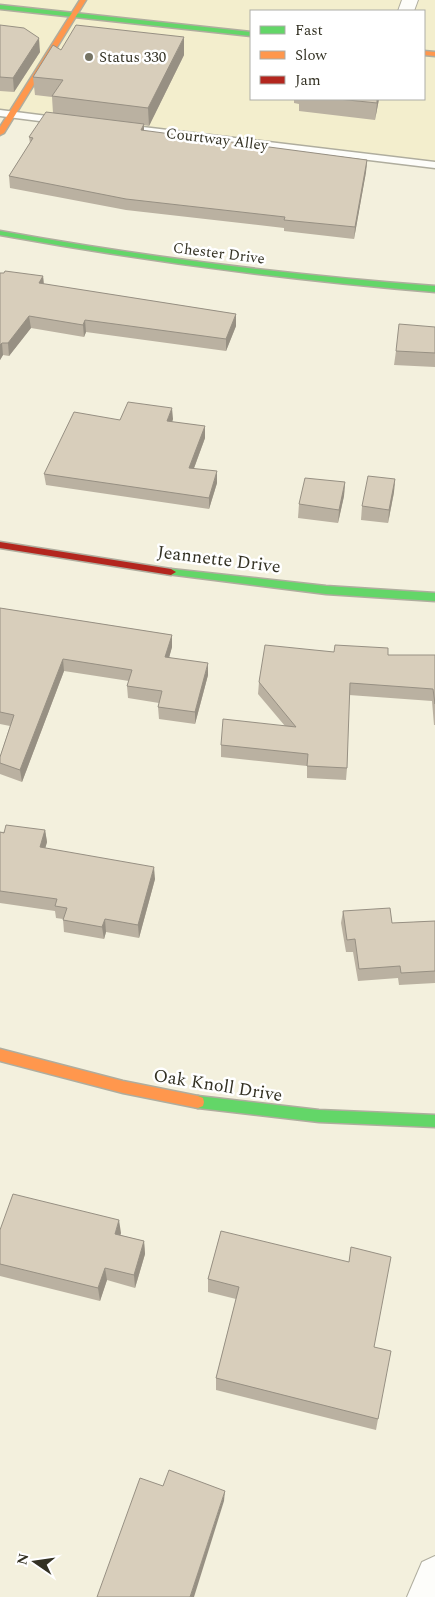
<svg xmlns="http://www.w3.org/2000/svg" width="435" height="1597" font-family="Spectral,serif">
	<rect width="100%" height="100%" fill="#f3f0dd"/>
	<!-- built -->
	<path fill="#f3eecd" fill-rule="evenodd" d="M 0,0 L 435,0 L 435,165 L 0,113 ZM 251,11 L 424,11 L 424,99 L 251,99 Z"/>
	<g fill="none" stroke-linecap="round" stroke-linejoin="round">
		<!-- lane casing -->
		<g stroke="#afad9e" stroke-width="3">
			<g id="lane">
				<path d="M 0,110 L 63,118 L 68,121 L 63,124 L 0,116 Z"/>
				<path d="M 126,125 L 435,162 L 435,168 L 122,130 L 121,128 Z"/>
			</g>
		</g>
		<!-- street casing -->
		<g stroke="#afad9e" stroke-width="2">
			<g id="street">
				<path d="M 402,0 L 418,0 L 414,11 L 398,11 Z"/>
				<path d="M 435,1556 L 435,1597 L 407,1597 L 422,1562 Z"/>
			</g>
		</g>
		<!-- fast casing -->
		<g stroke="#afad9e" stroke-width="3">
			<g id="fast">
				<path d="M 0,5 L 251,32 L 251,36 L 0,9 Z"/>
				<path d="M 0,231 C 144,257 289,275 435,286 L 435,292 C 289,280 144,261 0,235 Z"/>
				<path d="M 171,569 L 326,586 L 435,593 L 435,601 L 326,594 L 167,574 L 166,572 Z"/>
				<path d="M 198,1096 L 319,1110 L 435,1115 L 435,1127 L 319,1122 L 198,1108 L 193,1106 L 192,1102 L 193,1098 Z"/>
			</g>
		</g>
		<!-- slow casing -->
		<g stroke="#afad9e" stroke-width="3">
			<g id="slow">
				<path d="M 80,0 L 86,0 L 4,133 L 0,135 L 0,127 Z"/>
				<path d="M 424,51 L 435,52 L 435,56 L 424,55 Z"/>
				<path d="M 0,1049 L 123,1081 L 198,1096 L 203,1098 L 204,1102 L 203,1106 L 198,1108 L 123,1093 L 0,1061 Z"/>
			</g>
		</g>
		<!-- jam casing -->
		<g stroke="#afad9e" stroke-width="3">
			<path id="jam" d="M 0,542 L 171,569 L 176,572 L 171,575 L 0,548 Z"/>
		</g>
		<!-- lane -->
		<use href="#lane" fill="#fdfdfa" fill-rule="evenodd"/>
		<!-- street -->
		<use href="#street" fill="#fdfdfa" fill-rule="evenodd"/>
		<!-- fast -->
		<use href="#fast" fill="#63d668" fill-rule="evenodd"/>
		<!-- slow -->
		<use href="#slow" fill="#ff974d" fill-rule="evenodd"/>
		<!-- jam -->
		<use href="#jam" fill="#b3261e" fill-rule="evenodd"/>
	</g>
	<!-- wall -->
	<g fill="#bab1a1">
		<path d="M 0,25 L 40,52 L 14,92 L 0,91 Z"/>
		<path d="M 61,50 L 184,55 L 149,126 L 144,125 L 144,131 L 367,160 L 366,172 L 354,239 L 284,231 L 284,228 L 126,210 L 10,188 L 9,176 L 30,143 L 29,137 L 53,113 L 52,97 L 35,95 L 33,77 Z"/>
		<path d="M 294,99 L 379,99 L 375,120 L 299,111 L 299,104 L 294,103 Z"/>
		<path d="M 0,273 L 43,276 L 44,284 L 236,314 L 236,326 L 226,351 L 86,332 L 84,337 L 31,328 L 9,356 L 3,355 L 0,360 Z"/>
		<path d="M 435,327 L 435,367 L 394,365 L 396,351 Z"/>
		<path d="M 173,419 L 172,422 L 205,426 L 205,438 L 194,468 L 217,483 L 209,509 L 46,485 L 44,474 L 120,420 Z"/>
		<path d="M 395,479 L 394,492 L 388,523 L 361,520 L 362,506 Z"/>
		<path d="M 345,482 L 344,496 L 338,523 L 298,518 L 299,504 Z"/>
		<path d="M 0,608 L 172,635 L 172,647 L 169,657 L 208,675 L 195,724 L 159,719 L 158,707 L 159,703 L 128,698 L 127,686 L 129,681 L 64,671 L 22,782 L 0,774 L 0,757 L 10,726 L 0,724 Z"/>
		<path d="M 334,652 L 388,655 L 435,655 L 435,725 L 434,725 L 432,701 L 349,695 L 347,768 L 346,780 L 307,778 L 307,766 L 221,757 L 221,745 L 285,726 L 258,694 L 259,682 Z"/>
		<path d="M 45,830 L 47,842 L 45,848 L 155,879 L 139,938 L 106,932 L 104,939 L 64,932 L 63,919 L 56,918 L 55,911 L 0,903 L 0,832 Z"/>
		<path d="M 343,911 L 392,923 L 435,921 L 435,983 L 399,985 L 398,978 L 358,981 L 353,952 L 346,952 L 341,923 Z"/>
		<path d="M 0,1230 L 121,1233 L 120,1235 L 144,1241 L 145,1254 L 135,1288 L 107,1280 L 100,1301 L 0,1276 Z"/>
		<path d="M 221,1231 L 374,1347 L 378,1419 L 376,1430 L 216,1390 L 216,1378 L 236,1299 L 208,1292 L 208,1279 Z"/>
	</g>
	<!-- shaded-wall -->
	<g fill="#979083">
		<path d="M 184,37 L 184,55 L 149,126 L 148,108 Z"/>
		<path d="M 39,38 L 40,52 L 14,92 L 13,78 Z"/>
		<path d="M 377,99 L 379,99 L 375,120 L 377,103 Z"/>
		<path d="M 144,124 L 144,135 L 141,130 Z"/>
		<path d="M 367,160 L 366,172 L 354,239 L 355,227 Z"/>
		<path d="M 43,276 L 44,289 L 39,283 Z"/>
		<path d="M 236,314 L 236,326 L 226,351 L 226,339 Z"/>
		<path d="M 29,316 L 31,328 L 9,356 L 8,343 Z"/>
		<path d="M 85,320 L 86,332 L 84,337 L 83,325 Z"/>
		<path d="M 2,343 L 3,355 L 0,360 L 0,345 Z"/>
		<path d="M 172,408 L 173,419 L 168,433 L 167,421 Z"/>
		<path d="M 205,426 L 205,438 L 190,479 L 189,468 Z"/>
		<path d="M 217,471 L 217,483 L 209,509 L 209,498 Z"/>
		<path d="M 395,479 L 394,492 L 388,523 L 389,510 Z"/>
		<path d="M 345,482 L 344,496 L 338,523 L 339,510 Z"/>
		<path d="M 172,635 L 172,647 L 166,669 L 165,657 Z"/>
		<path d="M 63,659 L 64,671 L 22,782 L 20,770 Z"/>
		<path d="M 208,663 L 208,675 L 195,724 L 195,712 Z"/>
		<path d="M 45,830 L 47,842 L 42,860 L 40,847 Z"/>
		<path d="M 154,867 L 155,879 L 139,938 L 138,925 Z"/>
		<path d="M 105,919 L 106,932 L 104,939 L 102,927 Z"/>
		<path d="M 119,1220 L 121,1233 L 117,1247 L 115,1234 Z"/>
		<path d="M 144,1241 L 145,1254 L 135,1288 L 134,1275 Z"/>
		<path d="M 105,1268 L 107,1280 L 100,1301 L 98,1288 Z"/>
		<path d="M 225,1491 L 224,1501 L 194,1597 L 190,1597 Z"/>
	</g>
	<!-- building -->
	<g fill="#d8cebb" stroke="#979083">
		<path d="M 0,25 L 24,28 L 39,38 L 13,78 L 0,77 Z"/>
		<path d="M 76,25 L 184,37 L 148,108 L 52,96 L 63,80 L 33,77 L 53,45 L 61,50 Z"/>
		<path d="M 338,99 L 377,99 L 377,103 Z"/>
		<path d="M 46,112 L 144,124 L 141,130 L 367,160 L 355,227 L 284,220 L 285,217 L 126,199 L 9,176 L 33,138 L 29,137 Z"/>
		<path d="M 5,271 L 43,276 L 39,283 L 236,314 L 226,339 L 85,320 L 83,325 L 29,316 L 8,343 L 2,343 L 0,345 L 0,273 L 4,273 Z"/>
		<path d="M 399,324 L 435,327 L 435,353 L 396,351 Z"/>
		<path d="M 128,402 L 172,408 L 167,421 L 205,426 L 189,468 L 217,471 L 209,498 L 44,474 L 74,412 L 120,420 Z"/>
		<path d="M 368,476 L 395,479 L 389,510 L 362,506 Z"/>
		<path d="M 305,478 L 345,482 L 339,510 L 299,504 Z"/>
		<path d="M 0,608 L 172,635 L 165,657 L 208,663 L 195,712 L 158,707 L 162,691 L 127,686 L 132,670 L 63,659 L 20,770 L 0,763 L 0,757 L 14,715 L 0,712 Z"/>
		<path d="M 265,645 L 334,652 L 335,645 L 388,648 L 388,655 L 435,655 L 435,704 L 433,689 L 350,683 L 347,768 L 307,766 L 308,754 L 221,745 L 223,719 L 296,727 L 259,682 Z"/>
		<path d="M 6,825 L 45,830 L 40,847 L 154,867 L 138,925 L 105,919 L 102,927 L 63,920 L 67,908 L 55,906 L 57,899 L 0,891 L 0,832 L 4,833 Z"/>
		<path d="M 390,908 L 392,923 L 435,921 L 435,971 L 401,973 L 400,966 L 359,969 L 355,939 L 347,940 L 343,911 Z"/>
		<path d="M 13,1194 L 119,1220 L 115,1234 L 144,1241 L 134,1275 L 105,1268 L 98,1288 L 0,1264 L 0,1230 Z"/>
		<path d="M 221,1231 L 349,1262 L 351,1247 L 391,1257 L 374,1347 L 391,1351 L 378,1419 L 216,1378 L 239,1287 L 208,1279 Z"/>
		<path d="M 169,1470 L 225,1491 L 190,1597 L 97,1597 L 140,1478 L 163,1486 Z"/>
	</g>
	<!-- markers -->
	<circle fill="#767464" stroke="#fff" stroke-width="2" cx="89" cy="57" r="5"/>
	<g text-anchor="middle" stroke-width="5" stroke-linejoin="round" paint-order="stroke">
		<!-- far-poi labels -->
		<g font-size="15" fill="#333123" stroke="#fff" text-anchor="start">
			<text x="99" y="62">Status 330</text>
		</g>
		<!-- far-street labels -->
		<g font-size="15" fill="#333123" stroke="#fff">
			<text transform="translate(217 139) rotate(7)" y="5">Courtway Alley</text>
			<text transform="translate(219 253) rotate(7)" y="5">Chester Drive</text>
		</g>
		<!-- street labels -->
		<g font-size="18" fill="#333123" stroke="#fff">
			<text transform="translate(219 559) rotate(7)" y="6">Jeannette Drive</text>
			<text transform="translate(218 1085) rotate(9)" y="6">Oak Knoll Drive</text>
		</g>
	</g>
	<!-- legend -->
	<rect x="250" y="10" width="175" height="90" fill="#ffffff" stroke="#adada7"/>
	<rect x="260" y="26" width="25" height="8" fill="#63d668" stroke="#adada7"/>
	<text x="295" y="35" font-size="15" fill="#333123">Fast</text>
	<rect x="260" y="51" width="25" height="8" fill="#ff974d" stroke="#adada7"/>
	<text x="295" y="60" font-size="15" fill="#333123">Slow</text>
	<rect x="260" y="76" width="25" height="8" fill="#b3261e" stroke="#adada7"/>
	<text x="295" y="85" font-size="15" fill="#333123">Jam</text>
	<!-- north arrow -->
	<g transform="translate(35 1562) rotate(283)" stroke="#ffffff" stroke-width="4" paint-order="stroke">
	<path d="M0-4L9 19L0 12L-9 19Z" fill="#333123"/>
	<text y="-8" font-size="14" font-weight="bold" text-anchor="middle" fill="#333123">N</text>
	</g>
</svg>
